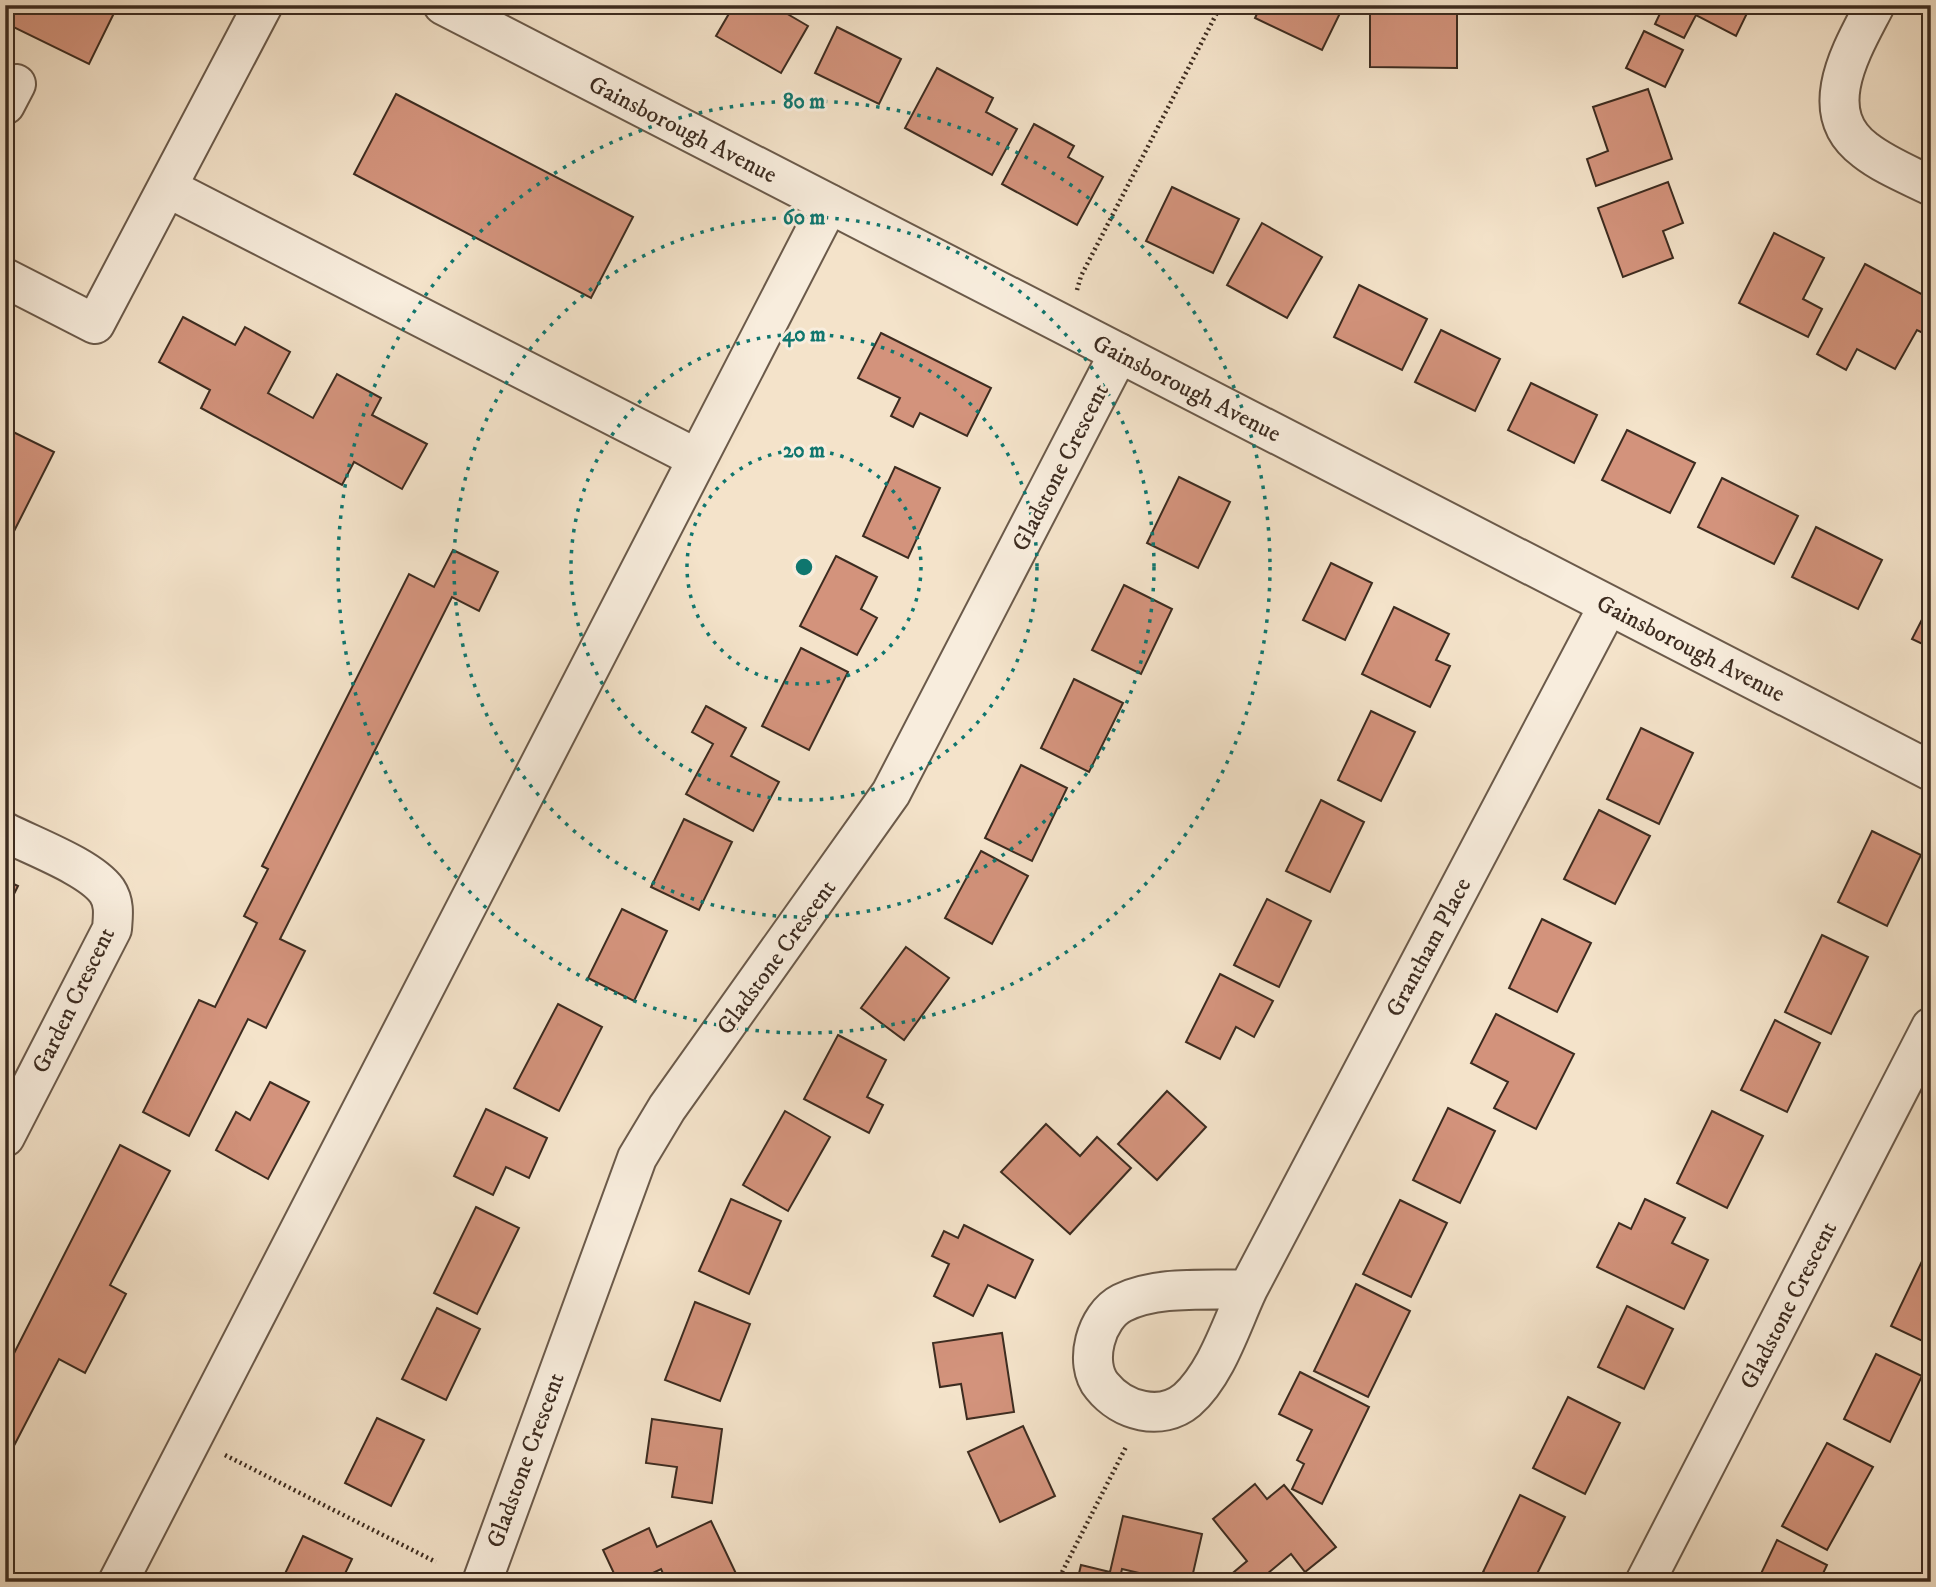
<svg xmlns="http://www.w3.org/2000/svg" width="1936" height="1587" font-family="'IM FELL DW Pica',serif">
	<rect width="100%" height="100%" fill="#f4e3ca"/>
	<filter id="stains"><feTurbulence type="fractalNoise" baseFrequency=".00286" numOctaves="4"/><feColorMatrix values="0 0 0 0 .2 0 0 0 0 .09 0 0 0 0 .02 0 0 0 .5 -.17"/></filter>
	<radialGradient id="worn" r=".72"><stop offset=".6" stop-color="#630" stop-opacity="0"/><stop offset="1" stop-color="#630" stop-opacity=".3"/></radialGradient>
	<!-- building -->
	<g fill="#d3937c" stroke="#3d2c20" stroke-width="2">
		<path d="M 5,5 L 118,5 L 89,64 L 5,23 Z"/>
		<path d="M 734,5 L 772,5 L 808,26 L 781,73 L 716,36 Z"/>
		<path d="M 1261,5 L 1344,5 L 1322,50 L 1255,18 Z"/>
		<path d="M 1664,5 L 1751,5 L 1736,36 L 1696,15 L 1684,38 L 1655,24 Z"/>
		<path d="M 1370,10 L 1457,10 L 1457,68 L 1370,67 Z"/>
		<path d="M 837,27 L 901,59 L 879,104 L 815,73 Z"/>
		<path d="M 1644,31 L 1683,50 L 1665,87 L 1626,68 Z"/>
		<path d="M 937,68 L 993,98 L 986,112 L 1017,129 L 992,175 L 905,128 Z"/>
		<path d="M 1648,89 L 1672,159 L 1596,186 L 1587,159 L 1608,151 L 1593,107 Z"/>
		<path d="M 396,94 L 633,217 L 591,298 L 354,174 Z"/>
		<path d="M 1034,124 L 1074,146 L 1068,157 L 1103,177 L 1077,225 L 1002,184 Z"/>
		<path d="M 1668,182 L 1683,223 L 1663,231 L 1673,258 L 1623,277 L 1598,208 Z"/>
		<path d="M 1172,187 L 1239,219 L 1213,273 L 1146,241 Z"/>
		<path d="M 1262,223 L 1322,257 L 1287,318 L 1227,285 Z"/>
		<path d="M 1774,233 L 1824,258 L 1803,299 L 1822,309 L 1808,337 L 1739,303 Z"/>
		<path d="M 1865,264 L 1931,299 L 1931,337 L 1917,330 L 1895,369 L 1857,349 L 1846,370 L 1817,354 Z"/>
		<path d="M 1359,285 L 1427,319 L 1402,370 L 1334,337 Z"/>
		<path d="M 183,317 L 235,345 L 245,327 L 290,352 L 268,393 L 313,418 L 337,374 L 381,398 L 372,415 L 427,444 L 402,489 L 354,462 L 342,485 L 201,408 L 210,390 L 159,362 Z"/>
		<path d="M 1441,330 L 1500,359 L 1475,411 L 1415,382 Z"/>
		<path d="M 881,333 L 991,388 L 967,436 L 920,413 L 913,427 L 891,416 L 900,398 L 858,378 Z"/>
		<path d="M 1531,383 L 1597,415 L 1574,463 L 1508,430 Z"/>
		<path d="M 5,428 L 54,452 L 5,549 Z"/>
		<path d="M 1627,430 L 1695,463 L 1670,513 L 1602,480 Z"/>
		<path d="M 895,467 L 940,488 L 908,558 L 863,536 Z"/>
		<path d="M 1179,477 L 1230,502 L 1198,568 L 1147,543 Z"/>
		<path d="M 1722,478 L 1798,516 L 1774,564 L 1698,527 Z"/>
		<path d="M 1816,527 L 1882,560 L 1858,609 L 1792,577 Z"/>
		<path d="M 453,550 L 498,572 L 479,611 L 452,597 L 280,939 L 305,951 L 266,1028 L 248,1019 L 189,1136 L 143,1112 L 199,1000 L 215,1007 L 257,923 L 244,916 L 268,869 L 262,866 L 409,574 L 434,587 Z"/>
		<path d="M 836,556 L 877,577 L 861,609 L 877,618 L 857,655 L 800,626 Z"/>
		<path d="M 1331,563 L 1372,583 L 1345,640 L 1303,620 Z"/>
		<path d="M 1124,585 L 1172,609 L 1141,674 L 1092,650 Z"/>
		<path d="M 1931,602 L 1931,648 L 1912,639 Z"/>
		<path d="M 1394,607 L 1449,634 L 1436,660 L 1450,666 L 1430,707 L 1362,674 Z"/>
		<path d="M 801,648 L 848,672 L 809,750 L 762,726 Z"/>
		<path d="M 1074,679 L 1123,703 L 1089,772 L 1041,748 Z"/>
		<path d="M 706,706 L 746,728 L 731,756 L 779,782 L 753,831 L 686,794 L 713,744 L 692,732 Z"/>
		<path d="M 1371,711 L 1415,732 L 1381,801 L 1338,780 Z"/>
		<path d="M 1641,728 L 1693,753 L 1659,824 L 1607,799 Z"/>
		<path d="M 1021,765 L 1067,788 L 1032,861 L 985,838 Z"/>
		<path d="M 1321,800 L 1364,822 L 1330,892 L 1286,871 Z"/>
		<path d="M 1599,810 L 1650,836 L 1615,904 L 1564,879 Z"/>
		<path d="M 684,819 L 732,842 L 699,910 L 651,887 Z"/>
		<path d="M 1872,831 L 1921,855 L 1887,926 L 1838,902 Z"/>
		<path d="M 981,851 L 1028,876 L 992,944 L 945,918 Z"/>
		<path d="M 5,880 L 18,886 L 5,912 Z"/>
		<path d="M 1267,899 L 1311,921 L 1279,987 L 1234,965 Z"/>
		<path d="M 622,909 L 667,931 L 634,1001 L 588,978 Z"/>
		<path d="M 1542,919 L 1591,943 L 1557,1012 L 1509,988 Z"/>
		<path d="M 1822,935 L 1868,957 L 1831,1034 L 1785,1012 Z"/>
		<path d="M 906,947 L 949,978 L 904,1040 L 861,1008 Z"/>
		<path d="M 1220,974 L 1273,1001 L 1254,1037 L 1236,1027 L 1220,1059 L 1186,1042 Z"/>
		<path d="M 558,1004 L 602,1027 L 559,1111 L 514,1088 Z"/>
		<path d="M 1496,1014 L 1574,1054 L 1536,1129 L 1494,1108 L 1508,1082 L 1471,1063 Z"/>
		<path d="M 1775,1020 L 1820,1043 L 1787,1112 L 1741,1090 Z"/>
		<path d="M 838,1035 L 886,1060 L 867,1097 L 883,1105 L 869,1133 L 804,1099 Z"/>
		<path d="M 270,1082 L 309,1102 L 268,1179 L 216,1150 L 236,1112 L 250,1120 Z"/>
		<path d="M 1167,1091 L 1206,1127 L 1157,1180 L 1118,1144 Z"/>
		<path d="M 1448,1108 L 1495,1131 L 1460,1203 L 1413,1180 Z"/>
		<path d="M 486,1109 L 547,1138 L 529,1178 L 506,1167 L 493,1195 L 454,1176 Z"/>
		<path d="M 785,1111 L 830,1137 L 788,1211 L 743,1185 Z"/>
		<path d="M 1712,1111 L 1763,1136 L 1727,1208 L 1677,1183 Z"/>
		<path d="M 1046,1124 L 1080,1156 L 1097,1137 L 1131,1168 L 1070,1234 L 1001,1172 Z"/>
		<path d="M 120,1145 L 170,1171 L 110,1285 L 126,1294 L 85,1373 L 59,1359 L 5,1463 L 5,1371 Z"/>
		<path d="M 731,1199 L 781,1221 L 749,1294 L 699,1271 Z"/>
		<path d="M 1645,1199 L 1685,1218 L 1672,1243 L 1708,1260 L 1684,1309 L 1597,1267 L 1619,1223 L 1631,1229 Z"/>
		<path d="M 1400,1200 L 1447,1223 L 1411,1297 L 1363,1274 Z"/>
		<path d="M 476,1207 L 519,1228 L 477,1314 L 434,1293 Z"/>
		<path d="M 964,1225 L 1033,1260 L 1015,1298 L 988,1285 L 973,1316 L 934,1296 L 949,1264 L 932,1256 L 944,1231 L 958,1238 Z"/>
		<path d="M 1924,1257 L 1931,1260 L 1931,1345 L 1891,1326 Z"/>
		<path d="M 1356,1284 L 1410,1311 L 1368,1397 L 1314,1371 Z"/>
		<path d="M 695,1302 L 750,1324 L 720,1401 L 665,1380 Z"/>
		<path d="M 1627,1306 L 1673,1329 L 1644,1389 L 1598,1367 Z"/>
		<path d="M 437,1308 L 480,1329 L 446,1400 L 402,1379 Z"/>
		<path d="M 1002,1333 L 1014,1412 L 967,1419 L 961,1384 L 940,1387 L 933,1343 Z"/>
		<path d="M 1876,1354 L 1922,1376 L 1890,1442 L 1844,1419 Z"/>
		<path d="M 1300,1372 L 1369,1407 L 1322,1504 L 1292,1489 L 1304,1464 L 1297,1460 L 1312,1430 L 1279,1414 Z"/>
		<path d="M 1568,1397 L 1620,1423 L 1585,1494 L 1533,1468 Z"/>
		<path d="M 377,1418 L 424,1440 L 391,1506 L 345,1483 Z"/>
		<path d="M 652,1419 L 722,1429 L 712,1503 L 672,1497 L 677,1467 L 646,1463 Z"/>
		<path d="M 1023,1426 L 1055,1496 L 1000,1522 L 968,1452 Z"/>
		<path d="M 1827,1443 L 1873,1467 L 1827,1550 L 1782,1526 Z"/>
		<path d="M 1255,1484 L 1267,1499 L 1284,1485 L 1336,1547 L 1305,1572 L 1291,1554 L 1261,1579 L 1264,1582 L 1222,1582 L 1247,1561 L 1213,1519 Z"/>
		<path d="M 1520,1495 L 1565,1517 L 1533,1582 L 1502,1582 L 1483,1572 Z"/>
		<path d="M 1123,1516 L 1202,1534 L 1191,1582 L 1177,1582 L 1122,1569 L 1119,1582 L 1077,1582 L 1081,1565 L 1110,1572 Z"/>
		<path d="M 711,1521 L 740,1582 L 667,1582 L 661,1569 L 634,1582 L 618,1582 L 603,1550 L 649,1528 L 657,1547 Z"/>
		<path d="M 303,1536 L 352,1559 L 341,1582 L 281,1582 Z"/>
		<path d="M 1777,1540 L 1827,1565 L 1819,1582 L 1757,1582 Z"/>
	</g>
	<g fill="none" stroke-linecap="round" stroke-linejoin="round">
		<!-- minor casing -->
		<g stroke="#6b5a4a" stroke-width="42">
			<g id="minor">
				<path d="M 443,5 L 1931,771"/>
				<path d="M 1875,5 C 1853,48 1813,111 1865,150 C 1884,165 1909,175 1931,186"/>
				<path d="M 5,105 L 16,84"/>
				<path d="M 168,188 L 696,458"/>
				<path d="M 5,278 L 95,324 L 263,5"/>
				<path d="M 5,832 C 32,846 90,867 107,891 C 115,903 113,916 112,929 L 5,1137"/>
				<path d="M 1248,1289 C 1209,1291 1158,1285 1122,1303 C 1096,1316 1083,1363 1102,1386 C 1122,1411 1161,1422 1187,1400 C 1217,1373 1231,1325 1248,1289 L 1608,606"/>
				<path d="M 118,1582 L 829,204"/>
				<path d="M 482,1582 L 637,1158 L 667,1108 L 891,793 L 1119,353"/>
				<path d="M 1645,1582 L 1931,1027"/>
			</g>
		</g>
		<!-- path -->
		<g stroke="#3d2c20" stroke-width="4.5" stroke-dasharray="2 3.5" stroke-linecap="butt">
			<path d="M 1077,290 L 1081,276 L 1221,5"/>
			<path d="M 225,1455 L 436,1562"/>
			<path d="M 1057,1582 L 1127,1445"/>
		</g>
		<!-- minor -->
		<use href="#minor" stroke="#f8eddd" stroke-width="38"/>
	</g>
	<!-- distance rings -->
	<g fill="none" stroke="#0f766e" stroke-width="3.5" stroke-dasharray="3.5 7">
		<circle cx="804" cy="567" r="117"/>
		<circle cx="804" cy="567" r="233"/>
		<circle cx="804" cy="567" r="350"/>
		<circle cx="804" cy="567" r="466"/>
	</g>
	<g text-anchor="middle" stroke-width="6" stroke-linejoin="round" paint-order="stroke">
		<!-- street labels -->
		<g font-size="24" fill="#3d2c20" stroke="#f8eddd">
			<text transform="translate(683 129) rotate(27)" y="8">Gainsborough Avenue</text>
			<text transform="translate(1187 388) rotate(27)" y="8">Gainsborough Avenue</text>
			<text transform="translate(1060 467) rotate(-63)" y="8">Gladstone Crescent</text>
			<text transform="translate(1691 648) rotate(27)" y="8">Gainsborough Avenue</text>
			<text transform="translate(1428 947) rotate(-62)" y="8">Grantham Place</text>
			<text transform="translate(776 957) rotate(-54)" y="8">Gladstone Crescent</text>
			<text transform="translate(73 1000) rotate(-64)" y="8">Garden Crescent</text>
			<text transform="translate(1788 1305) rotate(-63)" y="8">Gladstone Crescent</text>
			<text transform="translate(525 1460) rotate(-70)" y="8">Gladstone Crescent</text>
		</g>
	</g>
	<circle cx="804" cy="567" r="10" fill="#0f766e" stroke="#f8eddd" stroke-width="3.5"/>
	<g font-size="21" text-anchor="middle" font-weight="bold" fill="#0f766e" stroke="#f8eddd" stroke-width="6" stroke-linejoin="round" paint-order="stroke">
		<text x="804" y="108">80 m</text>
		<text x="804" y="224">60 m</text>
		<text x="804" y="341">40 m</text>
		<text x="804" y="457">20 m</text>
	</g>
	<!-- margin -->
	<rect width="1936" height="1587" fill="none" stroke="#f4e3ca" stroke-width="28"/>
	<rect x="7" y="7" width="1922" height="1573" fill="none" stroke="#3d2c20" stroke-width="3.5"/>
	<rect x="14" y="14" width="1908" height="1559" fill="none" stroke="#3d2c20" stroke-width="2"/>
	<rect width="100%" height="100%" filter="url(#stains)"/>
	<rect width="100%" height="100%" fill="url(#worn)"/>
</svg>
